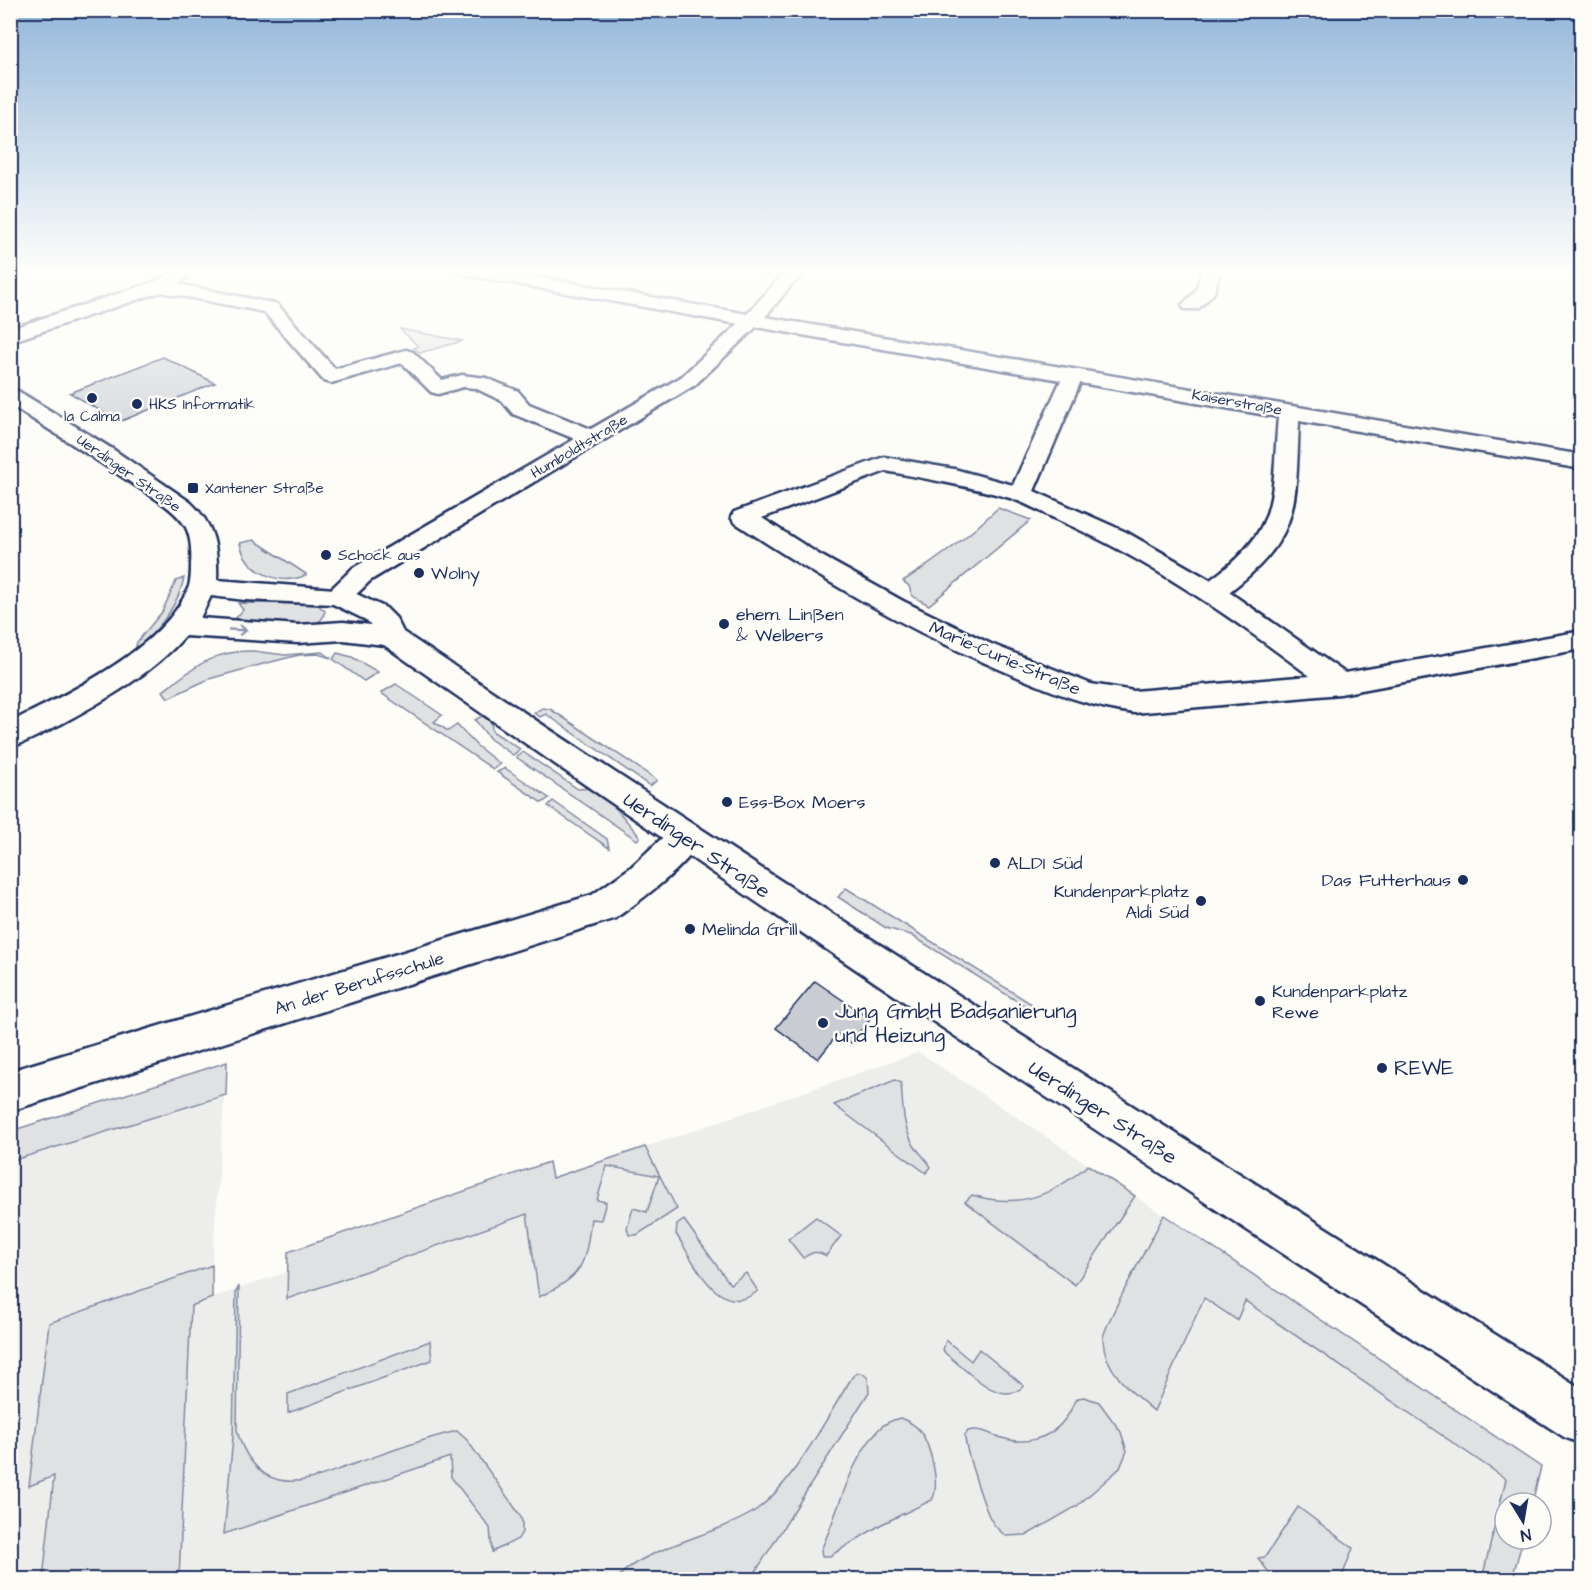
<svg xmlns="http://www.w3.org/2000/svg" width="1592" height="1590" font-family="'Architects Daughter',sans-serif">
	<rect width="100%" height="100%" fill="#fdfcf7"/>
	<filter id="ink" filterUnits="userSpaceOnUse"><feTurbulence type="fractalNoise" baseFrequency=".0167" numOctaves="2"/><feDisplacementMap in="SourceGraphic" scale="12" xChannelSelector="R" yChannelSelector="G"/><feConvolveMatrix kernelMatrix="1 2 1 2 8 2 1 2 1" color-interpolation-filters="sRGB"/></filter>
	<g filter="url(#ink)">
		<!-- built -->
		<path fill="#edeeec" d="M 919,1052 L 1541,1467 L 1532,1503 L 1505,1503 L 1505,1539 L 1523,1539 L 1512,1579 L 11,1579 L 10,1131 L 227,1062 L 212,1265 L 212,1298 Z"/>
		<!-- green -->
		<g fill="#e0e1e3" stroke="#7e88a0" stroke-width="1.5">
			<path d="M 400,329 L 463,341 L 420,353 L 414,348 L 418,346 Z"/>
			<path d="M 998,508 L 1031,520 L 929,605 L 912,596 L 909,586 L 903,581 C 938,560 968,537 998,508 Z"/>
			<path d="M 254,540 L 306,574 L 306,575 C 279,587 246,572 240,543 Z"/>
			<path d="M 184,578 C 178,606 160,628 139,647 L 136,646 L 137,642 L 162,612 L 176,581 Z"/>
			<path d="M 238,603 L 317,604 L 325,611 L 322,619 L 311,627 L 232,622 L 243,610 Z"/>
			<path d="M 253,651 L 285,655 L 323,652 L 331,658 L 318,654 L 299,655 L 263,664 L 209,679 L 168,698 L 163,691 C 194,668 212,650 253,651 Z"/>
			<path d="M 337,653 L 352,657 L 378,672 L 364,681 L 333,659 Z"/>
			<path d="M 396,684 L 442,715 L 434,722 L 448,731 L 457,725 L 477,746 L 500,764 L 493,769 L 381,693 Z"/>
			<path d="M 542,708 L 550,709 L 564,718 L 657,780 L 650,786 L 546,714 L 540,717 L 534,713 Z"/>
			<path d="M 482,716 L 491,722 L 492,731 L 520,749 L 513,755 L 490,739 L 475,720 Z"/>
			<path d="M 523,752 L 578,789 L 592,788 L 597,791 L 614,806 L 640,837 L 637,840 L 516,757 Z"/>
			<path d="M 505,768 L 549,798 L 542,803 L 497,772 Z"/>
			<path d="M 553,801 L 607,839 L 609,848 L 548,806 Z"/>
			<path d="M 846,888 L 1038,1008 L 1028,1008 L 911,935 L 886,928 L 838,897 Z"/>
			<path d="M 227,1062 L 226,1095 L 11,1161 L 11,1131 Z"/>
			<path d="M 895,1080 L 901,1083 C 903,1105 902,1124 913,1144 C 918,1152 926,1158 931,1167 L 926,1173 L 834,1105 Z"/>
			<path d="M 645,1147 L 677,1209 L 637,1235 L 629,1235 L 627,1228 L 633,1208 L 647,1212 L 659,1176 L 607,1166 L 597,1200 L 606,1202 L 601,1220 L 591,1219 C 585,1266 584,1275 539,1297 L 527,1214 L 287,1299 L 288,1252 L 549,1162 L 552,1178 Z"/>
			<path d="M 1088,1165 L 1135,1196 L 1075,1285 L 965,1202 L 972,1195 C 1019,1209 1052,1196 1088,1165 Z"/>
			<path d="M 1164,1215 L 1541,1467 L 1532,1503 L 1505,1503 L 1505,1539 L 1523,1539 L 1512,1579 L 1482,1579 L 1506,1479 L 1245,1301 L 1237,1320 L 1204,1298 L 1154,1411 C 1131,1392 1104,1371 1103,1339 C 1102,1327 1155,1233 1164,1215 Z"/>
			<path d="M 816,1217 L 841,1236 L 826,1256 C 817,1250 812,1252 803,1258 L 788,1239 Z"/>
			<path d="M 684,1220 L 730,1284 L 746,1273 L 758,1291 C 719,1322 694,1261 676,1234 L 677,1225 Z"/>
			<path d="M 212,1265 L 212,1298 L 191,1306 L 179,1579 L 43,1579 L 54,1476 L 29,1486 L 49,1323 Z"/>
			<path d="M 239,1286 L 237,1430 C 242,1451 256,1475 279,1480 C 304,1485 328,1473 351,1465 C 386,1453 421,1439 457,1431 L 467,1440 L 520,1515 L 522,1521 L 522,1532 L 518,1539 L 492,1552 L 490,1528 L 451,1477 L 450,1457 L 224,1534 L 233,1437 L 236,1292 Z"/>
			<path d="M 946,1340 L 971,1361 L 979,1349 L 1024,1386 C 1000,1409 966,1369 946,1354 L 943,1350 Z"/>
			<path d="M 430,1341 L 432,1360 L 288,1413 L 288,1394 Z"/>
			<path d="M 857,1373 L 862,1373 L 868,1378 L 869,1392 L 751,1579 L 617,1579 C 638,1549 724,1533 756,1510 C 795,1482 827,1416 853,1376 Z"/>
			<path d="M 1084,1397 L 1099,1402 L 1121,1432 L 1127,1451 L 1120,1468 L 1077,1506 L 1027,1535 L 1006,1536 C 999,1531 994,1526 990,1518 C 984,1506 964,1447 965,1435 L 968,1431 C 979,1428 988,1433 999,1437 C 1023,1446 1050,1440 1066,1418 C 1071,1411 1073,1404 1078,1398 Z"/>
			<path d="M 900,1418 C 908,1421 915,1424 920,1431 C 930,1444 941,1485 932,1500 L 882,1524 L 830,1556 L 822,1556 L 821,1550 C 839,1511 849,1461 879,1429 C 885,1423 892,1420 900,1418 Z"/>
			<path d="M 1298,1507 L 1353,1548 L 1341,1579 L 1274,1579 L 1258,1558 L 1265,1557 Z"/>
		</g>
		<!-- building -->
		<g fill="#c9ccd3" stroke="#1b2f5e" stroke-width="1.5">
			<path d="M 163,357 L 215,383 L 119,422 L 70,393 Z"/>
			<path d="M 815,981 L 870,1019 L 851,1043 L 838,1034 L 818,1059 L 776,1028 Z"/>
		</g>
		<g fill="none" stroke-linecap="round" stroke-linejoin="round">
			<!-- minor casing -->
			<g stroke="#1b2f5e" stroke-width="5">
				<g id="minor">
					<path d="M 457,270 L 498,270 L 747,314 L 787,270 L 808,270 L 793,283 L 765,317 L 1582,455 L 1582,469 L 1299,421 C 1295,505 1302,536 1229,592 L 1345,673 L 1582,631 L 1582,649 L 1340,694 L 1134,713 C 1090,707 1053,692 1013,675 C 915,634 823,581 734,522 L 731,517 L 734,512 L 884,457 L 954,469 L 1013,485 L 1061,380 L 756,327 L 695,385 L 371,580 C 358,592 348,607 328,602 L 324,596 L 353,568 L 575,439 L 513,414 L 502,401 L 475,388 L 463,387 L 438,394 L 431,392 L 402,363 L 331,383 L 324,381 L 264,312 L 161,292 L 10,342 L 10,329 L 154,282 L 172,273 L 184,273 L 187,277 L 178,284 L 277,304 L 335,369 L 406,350 L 413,352 L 442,380 L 462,375 L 486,378 L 518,391 L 529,404 L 591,429 L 681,377 L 738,324 L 466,275 ZM 1080,383 L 1278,417 C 1271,497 1282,528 1210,580 L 1126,532 L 1034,491 ZM 886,471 C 928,479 969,486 1010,498 C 1026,503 1041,512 1056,519 C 1148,559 1230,616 1310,676 L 1134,691 L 1091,684 L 991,644 L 903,601 L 820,555 L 762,518 Z"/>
					<path d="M 1202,270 L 1220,270 L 1214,293 L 1198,309 L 1184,309 L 1182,305 L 1196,291 Z"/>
					<path d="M 686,823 L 698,827 L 703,837 C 687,867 643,898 616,918 L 10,1111 L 10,1071 L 592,895 L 630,868 L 674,827 Z"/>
				</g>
			</g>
			<!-- major casing -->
			<g stroke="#1b2f5e" stroke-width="5">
				<path id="major" d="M 10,390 L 18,391 L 114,450 L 190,502 C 215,525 218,548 217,580 L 348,590 L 386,608 L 396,618 L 403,632 C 791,892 1186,1141 1582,1389 L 1582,1444 L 1564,1437 C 1166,1179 772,917 384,645 L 343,640 L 298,643 L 185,636 C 152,674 105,700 61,724 C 44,732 28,742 10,747 L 10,722 C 66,695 167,647 189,586 C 191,580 191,571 191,564 C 192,552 191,534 184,524 C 171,506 148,494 130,482 C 91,456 51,430 10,405 ZM 211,596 L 245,600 L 333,604 L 366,620 L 371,625 L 343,622 L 298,625 L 200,618 Z"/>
			</g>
			<!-- minor -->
			<use href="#minor" fill="#fdfcf7" fill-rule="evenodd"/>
			<!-- major -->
			<use href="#major" fill="#fdfcf7" fill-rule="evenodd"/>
		</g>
		<!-- one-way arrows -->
		<defs><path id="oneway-shaft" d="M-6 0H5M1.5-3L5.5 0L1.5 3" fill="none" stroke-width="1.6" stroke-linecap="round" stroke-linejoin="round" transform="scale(1.5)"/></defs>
		<use stroke="#8c96aa" href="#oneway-shaft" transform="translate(238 630) rotate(3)"/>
	</g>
	<!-- sky -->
	<linearGradient id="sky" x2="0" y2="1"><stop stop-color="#93b6da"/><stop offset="0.55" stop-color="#fefefb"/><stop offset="1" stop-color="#fefefb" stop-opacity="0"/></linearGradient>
	<rect width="1592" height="493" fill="url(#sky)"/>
	<!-- markers -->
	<g fill="#1b2f5e" stroke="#fdfcf7" stroke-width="2">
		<circle cx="92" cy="398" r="6"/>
		<circle cx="137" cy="404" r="6"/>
		<rect x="187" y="482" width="12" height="12" rx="3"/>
		<circle cx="326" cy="555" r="6"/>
		<circle cx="419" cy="573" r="6"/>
		<circle cx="724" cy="624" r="6"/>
		<circle cx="727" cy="802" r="6"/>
		<circle cx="995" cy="863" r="6"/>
		<circle cx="1463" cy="880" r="6"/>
		<circle cx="1201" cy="901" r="6"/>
		<circle cx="690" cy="929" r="6"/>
		<circle cx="1260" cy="1001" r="6"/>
		<circle cx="823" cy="1023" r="6"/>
		<circle cx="1382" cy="1068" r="6"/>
	</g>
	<g text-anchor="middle" stroke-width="5" stroke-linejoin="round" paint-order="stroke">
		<!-- far-street labels -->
		<g font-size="15" fill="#1b2f5e" stroke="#fdfcf7">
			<text transform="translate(1237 402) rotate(10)" y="5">Kaiserstraße</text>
			<text transform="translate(579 446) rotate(-31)" y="5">Humboldtstraße</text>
			<text transform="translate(129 473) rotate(35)" y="5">Uerdinger Straße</text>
		</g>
		<!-- far-poi labels -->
		<g font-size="15" fill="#1b2f5e" stroke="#fdfcf7" text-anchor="start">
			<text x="149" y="409">HKS Informatik</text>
			<text x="92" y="421" text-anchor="middle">la Calma</text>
			<text x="205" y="493">Xantener Straße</text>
			<text x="338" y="560">Schock aus</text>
		</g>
		<!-- poi labels -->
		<g font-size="18" fill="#1b2f5e" stroke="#fdfcf7" text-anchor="start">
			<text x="431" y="579">Wolny</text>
			<text x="736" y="620">ehem. Linßen<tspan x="736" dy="21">&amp; Welbers</tspan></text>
			<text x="739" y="808">Ess-Box Moers</text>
			<text x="1007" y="869">ALDI Süd</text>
			<text x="1451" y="886" text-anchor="end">Das Futterhaus</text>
			<text x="1189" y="897" text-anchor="end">Kundenparkplatz<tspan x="1189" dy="21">Aldi Süd</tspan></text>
			<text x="702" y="935">Melinda Grill</text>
			<text x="1272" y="997">Kundenparkplatz<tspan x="1272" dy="21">Rewe</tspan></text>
		</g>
		<!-- street labels -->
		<g font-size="18" fill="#1b2f5e" stroke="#fdfcf7">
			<text transform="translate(1005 658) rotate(23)" y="6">Marie-Curie-Straße</text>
			<text transform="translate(359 983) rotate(-17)" y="6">An der Berufsschule</text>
		</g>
		<!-- near-street labels -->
		<g font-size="21" fill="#1b2f5e" stroke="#fdfcf7">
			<text transform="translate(697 845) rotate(34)" y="7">Uerdinger Straße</text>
			<text transform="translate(1103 1112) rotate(33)" y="7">Uerdinger Straße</text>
		</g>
		<!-- near-poi labels -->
		<g font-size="21" fill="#1b2f5e" stroke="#fdfcf7" text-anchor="start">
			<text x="835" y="1018">Jung GmbH Badsanierung<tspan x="835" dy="24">und Heizung</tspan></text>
			<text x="1394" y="1075">REWE</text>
		</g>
	</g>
	<!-- margin -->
	<rect width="1592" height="1590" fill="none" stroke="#fdfcf7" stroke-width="36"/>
	<rect x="18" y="18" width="1556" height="1554" fill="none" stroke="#1b2f5e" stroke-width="2" filter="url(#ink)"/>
	<!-- north arrow -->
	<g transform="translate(1523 1521) rotate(169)"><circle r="28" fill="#fdfcf7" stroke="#a3aaba" stroke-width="1.5"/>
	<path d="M0-4.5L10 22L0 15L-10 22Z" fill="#1b2f5e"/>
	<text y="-9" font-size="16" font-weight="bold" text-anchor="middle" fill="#1b2f5e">N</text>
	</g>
</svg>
